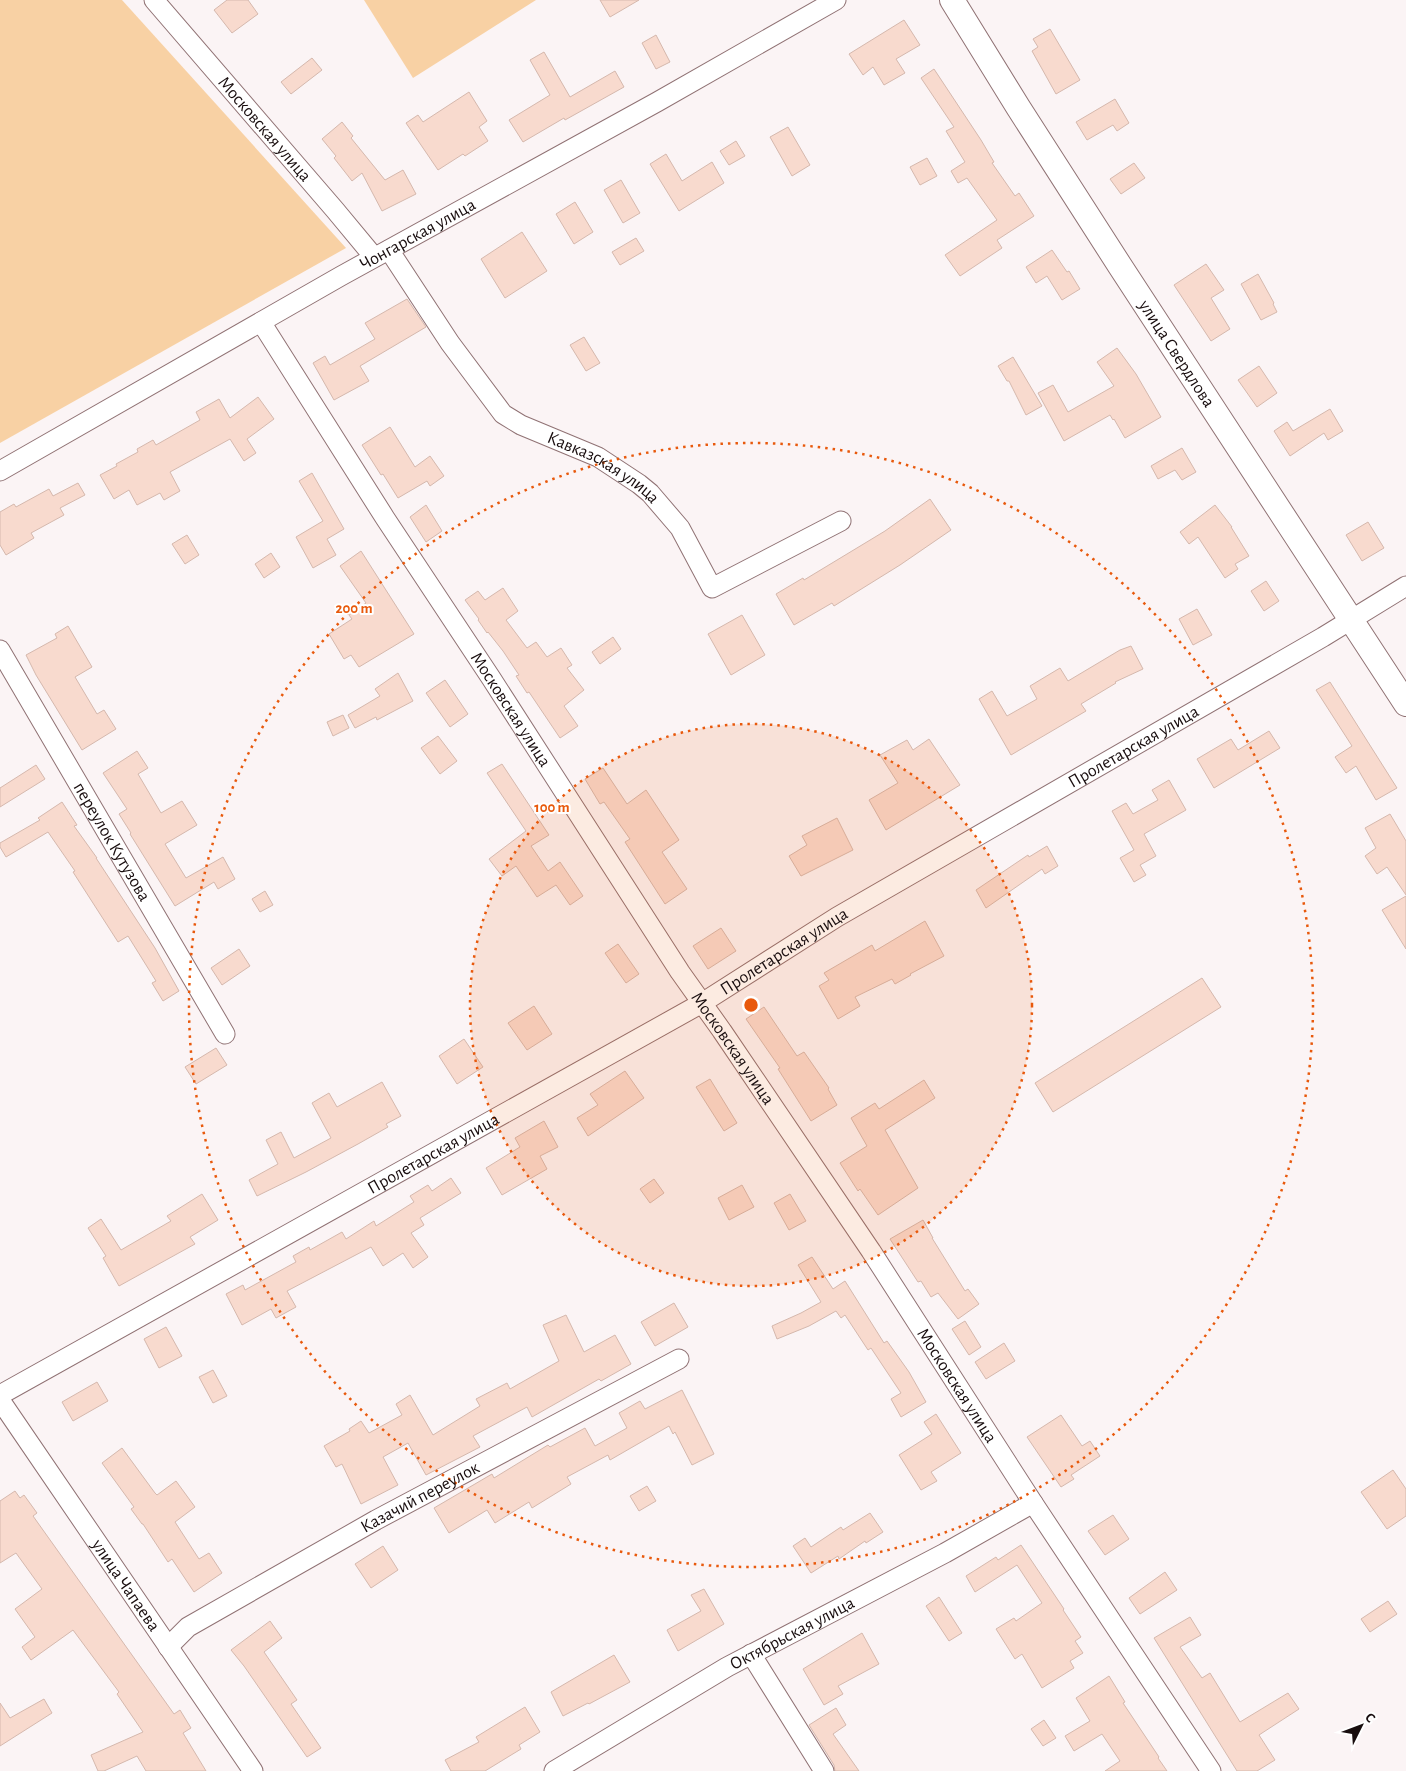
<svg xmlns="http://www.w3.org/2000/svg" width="1406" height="1771" font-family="'Alegreya Sans',sans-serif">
	<rect width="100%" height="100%" fill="#fbf4f5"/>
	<!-- green -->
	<g fill="#f8d1a4">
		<path d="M 0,0 L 122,0 L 346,248 L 0,443 Z"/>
		<path d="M 364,0 L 536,0 L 413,78 Z"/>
	</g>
	<!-- building -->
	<g fill="#f8dace" stroke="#d5b8ad">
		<path d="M 227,0 L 248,0 L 258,14 L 232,33 L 214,10 Z"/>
		<path d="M 600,0 L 639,0 L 610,17 Z"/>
		<path d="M 904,20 L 920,45 L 896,59 L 905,73 L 884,85 L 873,67 L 863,75 L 849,54 Z"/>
		<path d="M 1050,29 L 1080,80 L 1056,94 L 1032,51 L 1038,47 L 1033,39 Z"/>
		<path d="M 656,35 L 670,62 L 656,69 L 642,43 Z"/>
		<path d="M 544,52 L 570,97 L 615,71 L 624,87 L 565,120 L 564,118 L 523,142 L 509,120 L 550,95 L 530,60 Z"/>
		<path d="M 312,58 L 322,70 L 291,94 L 281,82 Z"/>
		<path d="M 934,69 L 981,140 L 994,162 L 992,163 L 1015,196 L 1019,193 L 1034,216 L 997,240 L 1002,248 L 960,276 L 945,255 L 997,220 L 967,178 L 958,183 L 951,171 L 965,162 L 946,131 L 954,127 L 921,78 Z"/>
		<path d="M 469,92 L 487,121 L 479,127 L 488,141 L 465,156 L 463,154 L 438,170 L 406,123 L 418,115 L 423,122 Z"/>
		<path d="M 1115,99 L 1129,123 L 1117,131 L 1113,125 L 1087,140 L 1076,122 Z"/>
		<path d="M 342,122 L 353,136 L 351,138 L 385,180 L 403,170 L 416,194 L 382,211 L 362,173 L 352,181 L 334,158 L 336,156 L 322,139 Z"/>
		<path d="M 788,127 L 810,165 L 792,176 L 770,137 Z"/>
		<path d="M 736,141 L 745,156 L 729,165 L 720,151 Z"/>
		<path d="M 666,154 L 682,181 L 712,162 L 724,183 L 679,211 L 650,164 Z"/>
		<path d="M 927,158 L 937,176 L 920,185 L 910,167 Z"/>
		<path d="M 1134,163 L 1145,178 L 1121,194 L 1110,179 Z"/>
		<path d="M 621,180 L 640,213 L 623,223 L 604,190 Z"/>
		<path d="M 575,202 L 593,232 L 574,244 L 556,214 Z"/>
		<path d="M 522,232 L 547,271 L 505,298 L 481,259 Z"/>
		<path d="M 636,238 L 644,251 L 620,265 L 612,252 Z"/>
		<path d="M 1052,250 L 1067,272 L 1069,271 L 1080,289 L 1062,300 L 1047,276 L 1036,283 L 1026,267 Z"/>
		<path d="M 1206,264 L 1224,290 L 1211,298 L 1230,329 L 1211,341 L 1174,285 Z"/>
		<path d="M 1258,274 L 1274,303 L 1273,304 L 1277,312 L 1261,320 L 1241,284 Z"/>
		<path d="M 407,299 L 426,327 L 360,366 L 369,381 L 334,400 L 313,363 L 325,356 L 330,365 L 375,339 L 365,323 Z"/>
		<path d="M 584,337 L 600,363 L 586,371 L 570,345 Z"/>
		<path d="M 1117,348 L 1136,374 L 1161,417 L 1125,438 L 1114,419 L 1113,420 L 1110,415 L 1064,441 L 1038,393 L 1053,385 L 1068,412 L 1114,386 L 1097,362 Z"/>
		<path d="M 1013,357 L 1042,406 L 1026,415 L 1009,381 L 1007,381 L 998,366 Z"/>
		<path d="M 1259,366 L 1277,393 L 1257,407 L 1238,380 Z"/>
		<path d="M 258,397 L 274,419 L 247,439 L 256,453 L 244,461 L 230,439 L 170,472 L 180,491 L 164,500 L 160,493 L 137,505 L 129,490 L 114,499 L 100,475 L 117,466 L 116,464 L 138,452 L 137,449 L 153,440 L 156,445 L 200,420 L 196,412 L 219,399 L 230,418 Z"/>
		<path d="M 1330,409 L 1343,431 L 1328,440 L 1324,433 L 1290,456 L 1274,431 L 1287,422 L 1293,431 Z"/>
		<path d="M 390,427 L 415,467 L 430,456 L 444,476 L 430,486 L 427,481 L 398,498 L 383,474 L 381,475 L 362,445 Z"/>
		<path d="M 1182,448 L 1196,472 L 1182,480 L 1175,470 L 1158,479 L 1151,466 Z"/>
		<path d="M 312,473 L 344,529 L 327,539 L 336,555 L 313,568 L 296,537 L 323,521 L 299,481 Z"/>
		<path d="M 78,483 L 85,495 L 60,508 L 64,515 L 31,533 L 34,538 L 6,555 L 0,545 L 0,512 L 14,504 L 16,507 L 49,489 L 53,496 Z"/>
		<path d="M 930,499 L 951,530 L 900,565 L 834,606 L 832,603 L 794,625 L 776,594 L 803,578 L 804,580 L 885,531 Z"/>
		<path d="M 426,505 L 442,531 L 426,542 L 410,517 Z"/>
		<path d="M 1215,505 L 1232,527 L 1231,527 L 1249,556 L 1235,564 L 1238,569 L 1225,578 L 1198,537 L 1189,544 L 1180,532 Z"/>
		<path d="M 1368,522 L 1384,548 L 1362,561 L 1346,535 Z"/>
		<path d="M 187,535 L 199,555 L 185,564 L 172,544 Z"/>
		<path d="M 361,551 L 414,634 L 359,667 L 351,655 L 344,659 L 329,634 L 352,619 L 349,615 L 366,603 L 340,566 Z"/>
		<path d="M 271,553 L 280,567 L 264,578 L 255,564 Z"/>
		<path d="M 1266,581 L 1279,601 L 1264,611 L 1251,591 Z"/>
		<path d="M 503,588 L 518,611 L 506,620 L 527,648 L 536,642 L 547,657 L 561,648 L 572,665 L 567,668 L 584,690 L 564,706 L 578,726 L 560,738 L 529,692 L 527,693 L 516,676 L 519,675 L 503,651 L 488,632 L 487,633 L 478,620 L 479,619 L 465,600 L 478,591 L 485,600 Z"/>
		<path d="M 1197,609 L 1212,635 L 1193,645 L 1179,619 Z"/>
		<path d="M 742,615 L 765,655 L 731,675 L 708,634 Z"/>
		<path d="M 68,626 L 92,667 L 75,677 L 97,714 L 104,710 L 116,729 L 82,750 L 36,675 L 26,655 L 57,638 L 55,634 Z"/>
		<path d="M 613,637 L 621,649 L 600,664 L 592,652 Z"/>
		<path d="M 1131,646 L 1143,669 L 1115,682 L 1116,683 L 1081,704 L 1086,711 L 1011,755 L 979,699 L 992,691 L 1007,716 L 1037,699 L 1030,686 L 1060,668 L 1068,681 L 1120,650 Z"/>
		<path d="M 398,673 L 413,701 L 377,720 L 376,717 L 355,728 L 348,715 L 380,696 L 375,689 Z"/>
		<path d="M 445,680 L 468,714 L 450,727 L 426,693 Z"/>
		<path d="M 1330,682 L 1397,788 L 1376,800 L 1356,766 L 1346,773 L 1335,757 L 1352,746 L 1316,690 Z"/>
		<path d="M 343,715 L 349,728 L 333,736 L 327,722 Z"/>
		<path d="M 1269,731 L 1280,748 L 1214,788 L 1197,759 L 1231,739 L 1238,750 Z"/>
		<path d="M 438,736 L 457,761 L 440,774 L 421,748 Z"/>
		<path d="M 929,739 L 960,785 L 886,830 L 869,800 L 898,783 L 880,755 L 907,740 L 913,750 Z"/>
		<path d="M 137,751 L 148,768 L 138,774 L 161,813 L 182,801 L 197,825 L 165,844 L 186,878 L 223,857 L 235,879 L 218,889 L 214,882 L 175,906 L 130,834 L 131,833 L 119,814 L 127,809 L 103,773 Z"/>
		<path d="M 502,764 L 549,835 L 531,846 L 548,871 L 560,862 L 583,896 L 570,905 L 556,885 L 537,897 L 516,866 L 502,876 L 489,859 L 526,831 L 487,773 Z"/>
		<path d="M 36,765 L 45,779 L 0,807 L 0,788 Z"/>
		<path d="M 603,768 L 627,804 L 646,790 L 679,840 L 662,852 L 687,889 L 665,904 L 625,842 L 630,839 L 604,802 L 600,804 L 585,779 Z"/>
		<path d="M 1169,780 L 1186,810 L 1144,834 L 1156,856 L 1140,865 L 1146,875 L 1134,882 L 1120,858 L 1134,850 L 1112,811 L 1126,803 L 1133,814 L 1158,800 L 1152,790 Z"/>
		<path d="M 62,802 L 77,825 L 74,826 L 97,858 L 96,858 L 155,948 L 179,991 L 163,1001 L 152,983 L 156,981 L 128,936 L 118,942 L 73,872 L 75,871 L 48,832 L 6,857 L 0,847 L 0,843 L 40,820 L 38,818 Z"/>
		<path d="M 1390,814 L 1406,841 L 1406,895 L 1387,867 L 1377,874 L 1365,856 L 1376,848 L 1365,828 Z"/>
		<path d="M 837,818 L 853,850 L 801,876 L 789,856 L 807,845 L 802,836 Z"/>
		<path d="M 1047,846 L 1058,866 L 1045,874 L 1042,869 L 986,908 L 976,890 L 1028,855 L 1029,857 Z"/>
		<path d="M 265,891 L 273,905 L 260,912 L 252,899 Z"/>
		<path d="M 1406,896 L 1406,949 L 1382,910 Z"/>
		<path d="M 925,921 L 944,956 L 910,974 L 911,975 L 895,984 L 892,979 L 855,997 L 860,1006 L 838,1019 L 819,986 L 829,980 L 824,973 L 872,945 L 875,951 Z"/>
		<path d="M 721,928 L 736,951 L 708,969 L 693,946 Z"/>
		<path d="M 618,944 L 639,974 L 626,983 L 605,953 Z"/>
		<path d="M 239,949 L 250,966 L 222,985 L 211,968 Z"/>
		<path d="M 1202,978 L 1221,1007 L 1053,1112 L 1035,1083 Z"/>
		<path d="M 534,1006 L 552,1034 L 527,1050 L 508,1023 Z"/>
		<path d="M 764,1007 L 797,1056 L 804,1052 L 829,1088 L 828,1089 L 837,1105 L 811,1121 L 778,1069 L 780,1068 L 746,1019 Z"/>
		<path d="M 464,1039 L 483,1067 L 457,1084 L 439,1056 Z"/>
		<path d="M 216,1048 L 227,1065 L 196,1084 L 185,1067 Z"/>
		<path d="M 625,1071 L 644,1098 L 588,1136 L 577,1118 L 598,1105 L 590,1094 Z"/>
		<path d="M 710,1079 L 737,1123 L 724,1131 L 696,1087 Z"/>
		<path d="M 924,1080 L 935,1098 L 885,1130 L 918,1188 L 878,1215 L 860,1189 L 858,1191 L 840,1163 L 867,1146 L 851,1118 L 875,1103 L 879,1109 Z"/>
		<path d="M 382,1082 L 401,1116 L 386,1124 L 388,1127 L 358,1144 L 306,1172 L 257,1196 L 249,1180 L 278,1164 L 266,1140 L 281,1132 L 294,1158 L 331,1138 L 312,1103 L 329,1093 L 337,1107 Z"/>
		<path d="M 544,1121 L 558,1147 L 540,1156 L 547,1169 L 502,1195 L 486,1168 L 520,1147 L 515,1138 Z"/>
		<path d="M 451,1178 L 461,1193 L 420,1218 L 424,1225 L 411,1233 L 428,1257 L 413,1268 L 403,1253 L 383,1266 L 371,1247 L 287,1291 L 296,1307 L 276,1318 L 271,1309 L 242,1325 L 226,1294 L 243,1285 L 245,1290 L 296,1262 L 293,1256 L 309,1247 L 310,1250 L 342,1232 L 346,1239 L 374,1221 L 376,1226 L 414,1202 L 410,1196 L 428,1185 L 432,1191 Z"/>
		<path d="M 654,1179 L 664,1193 L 650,1203 L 640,1189 Z"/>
		<path d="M 742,1185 L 754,1207 L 729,1220 L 718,1198 Z"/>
		<path d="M 202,1194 L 218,1220 L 190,1237 L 195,1244 L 119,1286 L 103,1258 L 106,1256 L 88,1228 L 101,1219 L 121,1250 L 171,1221 L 167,1216 Z"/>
		<path d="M 790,1194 L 806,1221 L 789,1230 L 774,1203 Z"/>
		<path d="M 923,1220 L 933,1238 L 932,1238 L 965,1291 L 968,1289 L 979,1304 L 958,1319 L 938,1293 L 931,1297 L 921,1281 L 918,1282 L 890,1239 Z"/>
		<path d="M 812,1257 L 833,1289 L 845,1281 L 884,1343 L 887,1341 L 909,1372 L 926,1402 L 901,1417 L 891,1399 L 901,1393 L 871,1348 L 868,1350 L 845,1315 L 841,1318 L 836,1311 L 809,1326 L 777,1339 L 772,1326 L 801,1313 L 821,1302 L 798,1265 Z"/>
		<path d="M 674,1303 L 688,1327 L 655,1346 L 641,1322 Z"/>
		<path d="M 566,1315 L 584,1352 L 615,1335 L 631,1364 L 601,1381 L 599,1379 L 532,1417 L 527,1407 L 473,1436 L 480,1447 L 426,1475 L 408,1443 L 383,1457 L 398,1485 L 361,1504 L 342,1464 L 336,1467 L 324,1446 L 350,1431 L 349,1429 L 361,1421 L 369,1433 L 402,1415 L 396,1404 L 410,1395 L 433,1435 L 480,1406 L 476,1399 L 507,1383 L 510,1389 L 559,1361 L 543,1325 Z"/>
		<path d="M 965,1321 L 981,1347 L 969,1355 L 952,1329 Z"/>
		<path d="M 166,1327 L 182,1356 L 159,1368 L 144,1339 Z"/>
		<path d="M 1004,1343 L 1015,1361 L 986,1379 L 975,1362 Z"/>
		<path d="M 213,1370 L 227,1396 L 213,1403 L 199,1377 Z"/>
		<path d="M 97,1382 L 108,1401 L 73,1421 L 62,1402 Z"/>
		<path d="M 682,1390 L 714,1454 L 692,1465 L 675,1432 L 673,1434 L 669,1426 L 610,1460 L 608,1455 L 567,1477 L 571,1484 L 532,1508 L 529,1502 L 495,1523 L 487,1510 L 449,1533 L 434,1508 L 492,1474 L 494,1478 L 548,1445 L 550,1447 L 585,1428 L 595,1446 L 627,1428 L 619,1413 L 640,1401 L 645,1409 Z"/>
		<path d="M 936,1414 L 961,1453 L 931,1472 L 937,1481 L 921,1490 L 899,1455 L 932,1434 L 924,1422 Z"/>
		<path d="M 1061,1415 L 1082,1446 L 1090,1441 L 1100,1456 L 1071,1475 L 1074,1479 L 1061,1487 L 1027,1437 Z"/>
		<path d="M 122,1448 L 155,1493 L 157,1495 L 176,1481 L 195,1507 L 175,1522 L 199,1559 L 209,1553 L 222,1573 L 194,1592 L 172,1559 L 168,1562 L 143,1524 L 142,1524 L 131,1509 L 134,1507 L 102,1463 Z"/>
		<path d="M 1393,1470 L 1406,1489 L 1406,1516 L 1387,1529 L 1361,1492 Z"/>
		<path d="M 647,1486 L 656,1501 L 639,1511 L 630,1496 Z"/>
		<path d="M 15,1491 L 20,1498 L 24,1495 L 37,1513 L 33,1516 L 174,1714 L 180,1710 L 191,1728 L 183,1733 L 206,1771 L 146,1771 L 137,1756 L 104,1771 L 98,1771 L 91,1755 L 143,1732 L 117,1694 L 119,1692 L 73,1630 L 31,1660 L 22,1647 L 35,1637 L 15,1609 L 42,1589 L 16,1553 L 0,1563 L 0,1501 Z"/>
		<path d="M 870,1513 L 883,1532 L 866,1543 L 865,1541 L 839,1559 L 838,1556 L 811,1573 L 793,1546 L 805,1538 L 811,1547 L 841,1527 L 843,1530 Z"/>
		<path d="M 1113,1515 L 1129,1539 L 1105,1555 L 1088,1531 Z"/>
		<path d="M 1021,1545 L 1064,1609 L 1063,1610 L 1081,1637 L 1075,1641 L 1083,1653 L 1070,1661 L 1074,1668 L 1042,1688 L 1022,1654 L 1015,1659 L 996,1629 L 1014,1618 L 1016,1621 L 1042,1603 L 1017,1565 L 975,1592 L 966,1576 L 996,1557 L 998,1560 Z"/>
		<path d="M 383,1546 L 398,1570 L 371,1588 L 355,1564 Z"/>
		<path d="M 1165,1572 L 1177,1590 L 1140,1614 L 1129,1598 Z"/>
		<path d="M 704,1589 L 724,1624 L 678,1651 L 667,1630 L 701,1611 L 691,1595 Z"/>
		<path d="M 939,1597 L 962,1633 L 949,1641 L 926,1606 Z"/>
		<path d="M 1388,1601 L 1397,1614 L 1370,1632 L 1361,1619 Z"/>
		<path d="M 1190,1617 L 1201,1635 L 1180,1647 L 1202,1678 L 1210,1673 L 1240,1722 L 1288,1693 L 1299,1709 L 1259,1735 L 1275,1760 L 1257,1771 L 1237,1771 L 1154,1638 Z"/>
		<path d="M 270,1621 L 282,1638 L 264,1652 L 297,1700 L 291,1704 L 321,1748 L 307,1757 L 244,1666 L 231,1650 Z"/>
		<path d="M 862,1633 L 879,1664 L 838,1686 L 843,1694 L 824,1705 L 803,1669 Z"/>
		<path d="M 614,1655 L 630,1682 L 589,1704 L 588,1703 L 563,1716 L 551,1692 Z"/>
		<path d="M 1109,1676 L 1125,1702 L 1123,1703 L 1159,1757 L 1158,1758 L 1167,1771 L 1105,1771 L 1120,1761 L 1102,1734 L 1074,1751 L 1065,1736 L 1090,1721 L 1076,1698 Z"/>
		<path d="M 44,1699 L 52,1713 L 0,1746 L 0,1703 L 10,1718 Z"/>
		<path d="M 525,1707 L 540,1732 L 519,1745 L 521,1749 L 485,1771 L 451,1771 L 445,1760 L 479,1742 L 476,1737 Z"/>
		<path d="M 836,1708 L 846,1725 L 833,1734 L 859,1771 L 835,1771 L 834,1765 L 809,1725 Z"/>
		<path d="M 1044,1720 L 1056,1738 L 1043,1746 L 1031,1729 Z"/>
	</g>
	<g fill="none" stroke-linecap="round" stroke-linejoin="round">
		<!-- minor casing -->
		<g stroke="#907274" stroke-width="21">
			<g id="minor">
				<path id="s1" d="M 154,0 L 335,210 L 374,257"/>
				<path id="s2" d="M 389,250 L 450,343 L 503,414 L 521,425 L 598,457 L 639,484 L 650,493 L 680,528 L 712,588 L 841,521"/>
				<path id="s3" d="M 261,322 L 385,518 L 491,678 L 680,972 L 722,1031 L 871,1251 L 1033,1503 L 1211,1771"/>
				<path id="s4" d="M 0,471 L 341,276 L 657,102 L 836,0"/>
				<path id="s5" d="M 0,650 L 225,1034"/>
				<path id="s6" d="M 0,1395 L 702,1003 L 837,917 L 1323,637 L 1406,586"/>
				<path id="s7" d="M 0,1400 L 253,1771"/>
				<path id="s8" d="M 168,1647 L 188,1627 L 376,1520 L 679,1359"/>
				<path d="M 751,1654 L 824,1771"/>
				<path id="s9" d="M 554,1771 L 727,1667 L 945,1553 L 1033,1503"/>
			</g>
		</g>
		<!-- tertiary casing -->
		<g stroke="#907274" stroke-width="26">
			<g id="tertiary">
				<path id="s10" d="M 952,0 L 1018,107 L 1120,266 L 1406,704"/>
			</g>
		</g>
		<!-- minor -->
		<use href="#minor" stroke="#fff" stroke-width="19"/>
		<!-- tertiary -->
		<use href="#tertiary" stroke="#fff" stroke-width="24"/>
	</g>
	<!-- distance rings -->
	<circle cx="751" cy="1005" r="281" fill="#e8590c" fill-opacity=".12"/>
	<g fill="none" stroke="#e8590c" stroke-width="2.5" stroke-dasharray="2.5 5">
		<circle cx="751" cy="1005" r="281"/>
		<circle cx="751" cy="1005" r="562"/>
	</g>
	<g text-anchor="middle" stroke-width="4" stroke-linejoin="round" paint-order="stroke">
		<!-- street labels -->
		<g font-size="18" fill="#180d0e" stroke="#fff">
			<text dy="6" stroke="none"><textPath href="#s1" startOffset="170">Московская улица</textPath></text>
			<text dy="6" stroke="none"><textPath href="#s4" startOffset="480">Чонгарская улица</textPath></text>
			<text dy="6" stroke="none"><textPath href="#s10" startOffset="419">улица Свердлова</textPath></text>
			<text dy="6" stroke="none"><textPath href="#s2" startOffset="314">Кавказская улица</textPath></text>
			<text dy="6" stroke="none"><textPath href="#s3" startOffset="461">Московская улица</textPath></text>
			<text dy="6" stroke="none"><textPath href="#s6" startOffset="1306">Пролетарская улица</textPath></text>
			<text dy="6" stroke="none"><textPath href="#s5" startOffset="222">переулок Кутузова</textPath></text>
			<text dy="6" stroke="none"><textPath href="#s6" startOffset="901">Пролетарская улица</textPath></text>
			<text dy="6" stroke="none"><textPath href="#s3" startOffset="866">Московская улица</textPath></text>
			<text dy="6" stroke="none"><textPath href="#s6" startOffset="496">Пролетарская улица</textPath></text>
			<text dy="6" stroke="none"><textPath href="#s3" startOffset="1271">Московская улица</textPath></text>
			<text dy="6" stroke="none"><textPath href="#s8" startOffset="294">Казачий переулок</textPath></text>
			<text dy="6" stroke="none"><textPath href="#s7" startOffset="224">улица Чапаева</textPath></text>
			<text dy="6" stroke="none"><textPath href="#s9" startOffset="275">Октябрьская улица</textPath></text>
		</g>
	</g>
	<circle cx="751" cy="1005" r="8" fill="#e8590c" stroke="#fff" stroke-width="2.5"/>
	<g font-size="15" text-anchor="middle" font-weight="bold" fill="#e8590c" stroke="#fff" stroke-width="4" stroke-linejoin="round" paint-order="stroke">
		<text x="354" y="613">200 m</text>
		<text x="552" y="812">100 m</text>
	</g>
	<!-- north arrow -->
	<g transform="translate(1361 1726) rotate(48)" stroke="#ffffff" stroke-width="4" paint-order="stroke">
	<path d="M0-4L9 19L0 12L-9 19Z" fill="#180d0e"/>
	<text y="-8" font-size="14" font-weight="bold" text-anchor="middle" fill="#180d0e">С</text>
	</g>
</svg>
